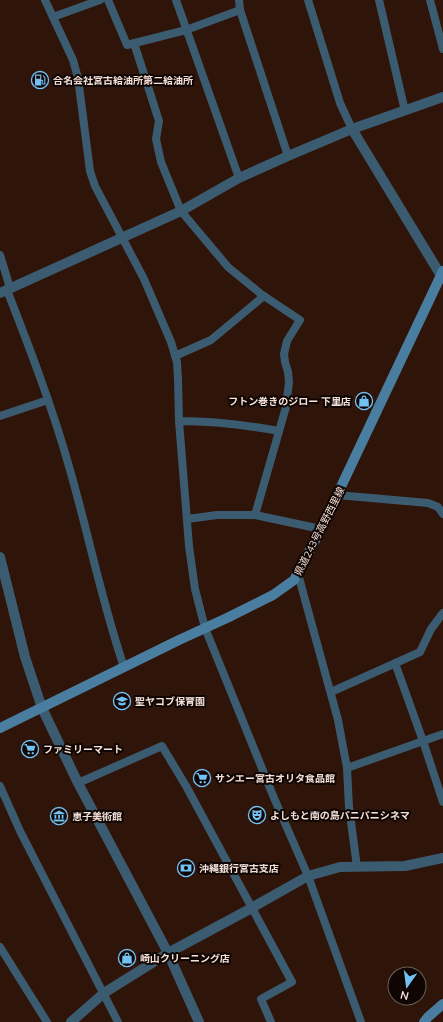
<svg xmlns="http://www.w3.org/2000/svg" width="443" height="1022" font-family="Mulish,'Noto Sans JP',sans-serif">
	<rect width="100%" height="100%" fill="#2f1409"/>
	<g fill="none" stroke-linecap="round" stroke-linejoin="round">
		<!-- minor -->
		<g stroke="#3b5b70" stroke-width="8">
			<path d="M 45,0 L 73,60 L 78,78 L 90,171 L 95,186 L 144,279 L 171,342 L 177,362 L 178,379 L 179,421 L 189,546 L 195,589 L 205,628 L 274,798 L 308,876 L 361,1022"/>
			<path d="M 108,0 L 127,45 L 186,30 L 240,10"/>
			<path d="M 176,0 L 239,178"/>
			<path d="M 239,0 L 240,10 L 288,156"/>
			<path d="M 308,0 L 340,103 L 352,129"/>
			<path d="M 379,0 L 405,111"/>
			<path d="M 430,0 L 443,49"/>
			<path d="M 53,17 L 100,0"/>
			<path d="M 134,43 L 159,121 L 156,139 L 161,162 L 181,211 L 228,267 L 261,294 L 300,320 L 287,341 L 284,354 L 285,362 L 288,372 L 289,382 L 286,407 L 255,515"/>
			<path d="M 0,255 L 10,288"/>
			<path d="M 7,290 C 30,349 53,409 70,470 C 89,536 102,603 124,667"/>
			<path d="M 175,356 L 211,340 L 264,296"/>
			<path d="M 0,416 L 48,400"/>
			<path d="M 179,421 C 213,421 246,425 279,431"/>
			<path d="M 337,495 L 428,503 L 438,507 L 443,514"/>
			<path d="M 187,519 L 217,515 L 255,515 L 321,529"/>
			<path d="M 298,574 L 338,720 L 347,768 L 349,807 L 357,867"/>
			<path d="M 395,663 L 423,741 L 443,802"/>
			<path d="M 331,692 L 409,657 L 420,652 L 431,629 L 443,613"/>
			<path d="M 347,768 L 443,734"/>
			<path d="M 78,783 L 162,746 L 186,786 L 292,982 L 261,999 L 271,1022"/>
			<path d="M 0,786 L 20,831 L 118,1022"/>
			<path d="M 0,947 L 47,1022"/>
		</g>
		<!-- tertiary -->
		<g stroke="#3b5b70" stroke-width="10">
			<path d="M 352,129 L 443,279"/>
			<path d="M 0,293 L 181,211 L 239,178 L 288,156 L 352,129 L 443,97"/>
			<path d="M 0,557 L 25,657 L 42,708 L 78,783 L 168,953 L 199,1022"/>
			<path d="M 71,1022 L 104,993 L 168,953 L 248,910 L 308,876 L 340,867 L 405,866 L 443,858"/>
		</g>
		<!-- secondary -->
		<g stroke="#4a7ea1" stroke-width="10">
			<path d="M 0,728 L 179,640 L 227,618 L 273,595 L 294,580 L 321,529 L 443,271"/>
			<path d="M 424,1022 L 428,1017 L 443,1004"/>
		</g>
	</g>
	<!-- icons -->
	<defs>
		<g id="fuel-ring" transform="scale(0.9)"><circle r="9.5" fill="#0f0502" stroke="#72c1f5" stroke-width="1.5"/><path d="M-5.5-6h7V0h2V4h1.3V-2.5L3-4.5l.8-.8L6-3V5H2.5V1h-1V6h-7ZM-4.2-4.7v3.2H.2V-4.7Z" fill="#72c1f5"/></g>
		<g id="shop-ring" transform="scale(0.9)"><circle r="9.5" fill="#0f0502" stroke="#72c1f5" stroke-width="1.5"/><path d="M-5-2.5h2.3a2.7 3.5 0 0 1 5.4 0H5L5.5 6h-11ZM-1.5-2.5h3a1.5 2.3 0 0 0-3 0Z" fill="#72c1f5"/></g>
		<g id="school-ring" transform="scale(0.9)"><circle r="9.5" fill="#0f0502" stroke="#72c1f5" stroke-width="1.5"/><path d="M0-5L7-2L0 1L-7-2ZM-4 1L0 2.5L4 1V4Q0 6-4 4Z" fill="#72c1f5"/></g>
		<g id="supermarket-ring" transform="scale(0.9)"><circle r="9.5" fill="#0f0502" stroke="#72c1f5" stroke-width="1.5"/><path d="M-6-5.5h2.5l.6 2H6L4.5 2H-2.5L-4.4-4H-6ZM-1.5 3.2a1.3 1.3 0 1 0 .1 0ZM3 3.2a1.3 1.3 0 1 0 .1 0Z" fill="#72c1f5"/></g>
		<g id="theatre-ring" transform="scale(0.9)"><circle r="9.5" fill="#0f0502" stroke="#72c1f5" stroke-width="1.5"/><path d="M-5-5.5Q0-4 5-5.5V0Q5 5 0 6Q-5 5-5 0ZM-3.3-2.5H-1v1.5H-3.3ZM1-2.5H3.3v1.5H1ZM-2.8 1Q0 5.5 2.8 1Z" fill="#72c1f5"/></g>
		<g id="museum-ring" transform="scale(0.9)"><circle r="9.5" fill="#0f0502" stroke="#72c1f5" stroke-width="1.5"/><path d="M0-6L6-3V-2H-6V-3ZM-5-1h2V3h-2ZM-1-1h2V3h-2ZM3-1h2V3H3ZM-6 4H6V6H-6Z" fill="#72c1f5"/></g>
		<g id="bank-ring" transform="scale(0.9)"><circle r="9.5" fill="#0f0502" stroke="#72c1f5" stroke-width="1.5"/><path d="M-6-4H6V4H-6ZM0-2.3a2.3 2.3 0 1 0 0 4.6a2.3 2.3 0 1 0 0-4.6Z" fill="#72c1f5"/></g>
	</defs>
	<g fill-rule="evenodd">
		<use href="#fuel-ring" x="40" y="80"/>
		<use href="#shop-ring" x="364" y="401"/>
		<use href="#school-ring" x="122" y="701"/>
		<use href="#supermarket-ring" x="30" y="749"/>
		<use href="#supermarket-ring" x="202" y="778"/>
		<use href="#theatre-ring" x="257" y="815"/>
		<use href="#museum-ring" x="59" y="816"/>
		<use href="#bank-ring" x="186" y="868"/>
		<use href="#shop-ring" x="127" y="958"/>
	</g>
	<g text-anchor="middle" stroke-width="4" stroke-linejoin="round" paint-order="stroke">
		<!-- poi labels -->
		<g font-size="10" font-weight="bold" fill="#f4e0d9" stroke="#0f0502" text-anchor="start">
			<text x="53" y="84">合名会社宮古給油所第二給油所</text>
			<text x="351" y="405" text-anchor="end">フトン巻きのジロー 下里店</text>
			<text x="135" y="705">聖ヤコブ保育園</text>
			<text x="43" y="753">ファミリーマート</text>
			<text x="215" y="782">サンエー宮古オリタ食品館</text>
			<text x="270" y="819">よしもと南の島パニパニシネマ</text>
			<text x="72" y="820">恵子美術館</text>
			<text x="199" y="872">沖縄銀行宮古支店</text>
			<text x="140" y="962">崎山クリーニング店</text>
		</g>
		<!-- street labels -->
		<g font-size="10" fill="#f4e0d9" stroke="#0f0502">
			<text transform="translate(319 531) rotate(-63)" y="4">県道243号高野西里線</text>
		</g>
	</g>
	<!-- north arrow -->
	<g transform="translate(407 986) rotate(194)"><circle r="19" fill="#0f0502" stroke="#6b5d58"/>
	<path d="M0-3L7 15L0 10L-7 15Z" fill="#72c1f5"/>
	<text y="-6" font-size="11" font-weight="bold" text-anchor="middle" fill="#f4e0d9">N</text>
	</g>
</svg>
